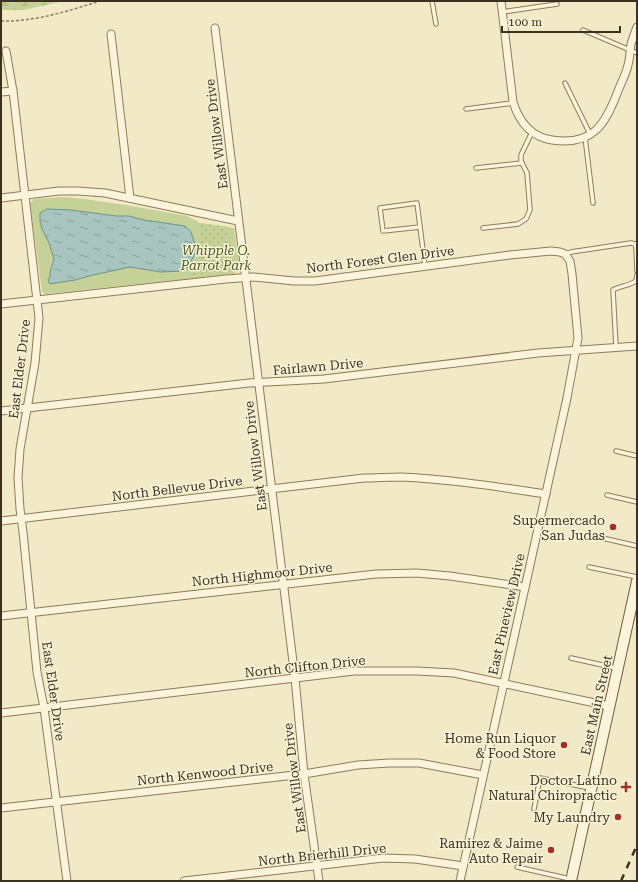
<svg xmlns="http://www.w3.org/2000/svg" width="638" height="882" font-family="'Roboto Serif',serif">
	<defs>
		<pattern id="wetland-marsh" width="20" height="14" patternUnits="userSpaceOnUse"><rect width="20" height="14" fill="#c6d198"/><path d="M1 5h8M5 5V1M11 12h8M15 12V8" fill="none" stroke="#abb483"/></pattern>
		<pattern id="park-dots" width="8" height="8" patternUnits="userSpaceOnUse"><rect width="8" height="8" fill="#c6d198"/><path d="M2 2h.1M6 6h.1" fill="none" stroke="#abb483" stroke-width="1.8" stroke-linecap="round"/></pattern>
		<pattern id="water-ripples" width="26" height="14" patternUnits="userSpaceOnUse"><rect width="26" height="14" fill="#a8c5bf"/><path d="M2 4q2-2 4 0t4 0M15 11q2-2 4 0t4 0" fill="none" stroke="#8aa19b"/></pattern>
	</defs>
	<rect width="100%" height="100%" fill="#f2e9c6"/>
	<!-- grass -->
	<path fill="#c6d198" d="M 63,197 L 85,199 L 132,206 L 187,216 L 200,223 L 234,228 L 240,270 L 233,274 L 45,294 L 42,292 L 30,203 L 34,199 Z"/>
	<!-- wetland -->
	<path fill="url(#wetland-marsh)" d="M 1,1 L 63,1 L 24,10 L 1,10 Z"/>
	<!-- park -->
	<path fill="url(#park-dots)" d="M 200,223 L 229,227 L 234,271 L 191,276 L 190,270 L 201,251 Z"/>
	<!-- water -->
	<path fill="url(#water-ripples)" stroke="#6d958e" d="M 47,209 L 71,210 L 116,216 L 129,216 L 144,220 L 185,226 L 191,232 L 196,248 L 196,252 L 188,267 L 181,271 L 161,272 L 130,267 L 93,275 L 75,280 L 50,284 L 48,280 L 50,277 L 50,272 L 54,259 L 49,243 L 42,229 L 40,221 L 40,213 Z"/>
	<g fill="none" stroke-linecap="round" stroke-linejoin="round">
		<!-- lane casing -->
		<g stroke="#8f7b5a" stroke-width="5.5">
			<g id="lane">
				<path d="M 432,1 L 436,24"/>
				<path d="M 502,12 L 557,4"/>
				<path d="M 583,30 L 637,53"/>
				<path d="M 565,83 L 590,134"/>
				<path d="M 466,109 L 513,103"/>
				<path d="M 585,137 L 593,203"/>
				<path d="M 476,168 L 522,163"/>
				<path d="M 420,227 L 383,231 L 380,208 L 417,203 L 425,266"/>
				<path d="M 483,228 L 518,224 L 526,219 L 530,210 L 527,173 L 521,161 L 521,155 L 532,132"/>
				<path d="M 565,254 L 571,252 L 631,243 L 635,244 L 636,248 L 637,271"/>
				<path d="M 616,347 L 613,290 C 620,286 628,286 636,281 L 637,275"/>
				<path d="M 616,451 L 637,456"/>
				<path d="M 607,495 L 637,502"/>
				<path d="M 598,537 L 637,546"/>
				<path d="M 589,567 L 637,577"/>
				<path d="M 571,658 L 616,668"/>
				<path d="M 534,809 L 540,778 L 590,788"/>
				<path d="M 517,867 L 570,879"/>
			</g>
		</g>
		<!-- street casing -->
		<g stroke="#8f7b5a" stroke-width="9">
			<g id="street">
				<path d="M 501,1 L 513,102 C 519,121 531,137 552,140 C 593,146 605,125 618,91 C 621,83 626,74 628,65 C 630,58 630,51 631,44 C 633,38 635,32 637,27"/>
				<path d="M 215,28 L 295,678 L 304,774 L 319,881"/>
				<path d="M 111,34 L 130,198"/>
				<path d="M 6,51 L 13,91 L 39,318 L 35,363 L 20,449 L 18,478 L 20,509 L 23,532 L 37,672 L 44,708 L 67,881"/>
				<path d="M 1,92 L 13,91"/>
				<path d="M 1,198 L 59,191 L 78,191 L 105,193 L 238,221"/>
				<path d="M 1,304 L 226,279 L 253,277 L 294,281 L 315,281 L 510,255 L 551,251 L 560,252 L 565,254 L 570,261 L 572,274 L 578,338 L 567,398 L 460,881"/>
				<path d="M 1,411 L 249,383 L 324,379 L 538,353 L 637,346"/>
				<path d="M 1,521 L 364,478 C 376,478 389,477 401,477 C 450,479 498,487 546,494"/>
				<path d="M 1,616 L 376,574 L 417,573 L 450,576 L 525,587"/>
				<path d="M 1,713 L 354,671 L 417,671 L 454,673 L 609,706"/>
				<path d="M 1,808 L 304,774 L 358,765 L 389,763 L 419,763 L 483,775"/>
				<path d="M 184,881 L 383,858 L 415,859 L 463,866"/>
			</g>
		</g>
		<!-- secondary casing -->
		<g stroke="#715c3d" stroke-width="12">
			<path id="secondary" d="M 571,881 L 637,581"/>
		</g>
		<!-- path -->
		<path stroke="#8f7b5a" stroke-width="1.5" stroke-dasharray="3 2" stroke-linecap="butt" d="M 1,21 C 35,22 68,11 100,1"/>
		<!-- lane -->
		<use href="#lane" stroke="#fbf4da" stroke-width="3.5"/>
		<!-- street -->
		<use href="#street" stroke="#fbf4da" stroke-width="7"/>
		<!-- secondary -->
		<use href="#secondary" stroke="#fbf4da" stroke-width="10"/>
		<!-- rail -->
		<path stroke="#3e311f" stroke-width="2.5" stroke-dasharray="7 7" stroke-linecap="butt" d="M 621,881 L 637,845"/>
	</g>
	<!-- markers -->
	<g fill="#a32f25" stroke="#f8f2d6" stroke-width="1.5">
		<circle cx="613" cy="527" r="4"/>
		<circle cx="564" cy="745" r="4"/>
		<path d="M624 781h4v4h4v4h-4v4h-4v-4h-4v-4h4z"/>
		<circle cx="618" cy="817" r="4"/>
		<circle cx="551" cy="850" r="4"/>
	</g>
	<g text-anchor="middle" stroke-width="3" stroke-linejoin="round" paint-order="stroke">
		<!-- street labels -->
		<g font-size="13" fill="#3e311f" stroke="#f8f2d6">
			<text transform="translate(216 134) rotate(-97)" y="5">East Willow Drive</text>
			<text transform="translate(380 259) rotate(-7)" y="5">North Forest Glen Drive</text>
			<text transform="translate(318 366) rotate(-5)" y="5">Fairlawn Drive</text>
			<text transform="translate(19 369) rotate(-83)" y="5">East Elder Drive</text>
			<text transform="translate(255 456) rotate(-97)" y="5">East Willow Drive</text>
			<text transform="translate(177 488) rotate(-7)" y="5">North Bellevue Drive</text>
			<text transform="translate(262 574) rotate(-6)" y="5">North Highmoor Drive</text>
			<text transform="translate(506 614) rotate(-77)" y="5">East Pineview Drive</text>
			<text transform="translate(305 666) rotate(-6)" y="5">North Clifton Drive</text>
			<text transform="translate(54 691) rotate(82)" y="5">East Elder Drive</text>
			<text transform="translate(596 705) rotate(-77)" y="5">East Main Street</text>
			<text transform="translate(205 773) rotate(-6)" y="5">North Kenwood Drive</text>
			<text transform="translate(294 778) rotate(-97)" y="5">East Willow Drive</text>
			<text transform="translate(322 854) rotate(-6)" y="5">North Brierhill Drive</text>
		</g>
		<!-- park labels -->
		<g font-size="13" font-style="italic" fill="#495c24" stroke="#f8f2d6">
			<text x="216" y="255">Whipple O.<tspan x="216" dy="15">Parrot Park</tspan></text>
		</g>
		<!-- poi labels -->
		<g font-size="13" fill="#3e311f" stroke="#f8f2d6" text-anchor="end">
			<text x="605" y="525">Supermercado<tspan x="605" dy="15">San Judas</tspan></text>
			<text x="556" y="743">Home Run Liquor<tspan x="556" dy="15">&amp; Food Store</tspan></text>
			<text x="617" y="785">Doctor Latino<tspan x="617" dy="15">Natural Chiropractic</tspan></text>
			<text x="610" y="822">My Laundry</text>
			<text x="543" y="848">Ramirez &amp; Jaime<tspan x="543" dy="15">Auto Repair</tspan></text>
		</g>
	</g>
	<!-- border -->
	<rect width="638" height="882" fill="none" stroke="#3e311f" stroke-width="4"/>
	<!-- scale -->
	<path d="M502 26v6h118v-6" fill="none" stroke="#3e311f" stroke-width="2"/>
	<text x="508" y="26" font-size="12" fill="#3e311f" stroke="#f8f2d6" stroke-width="3" paint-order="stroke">100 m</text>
</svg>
